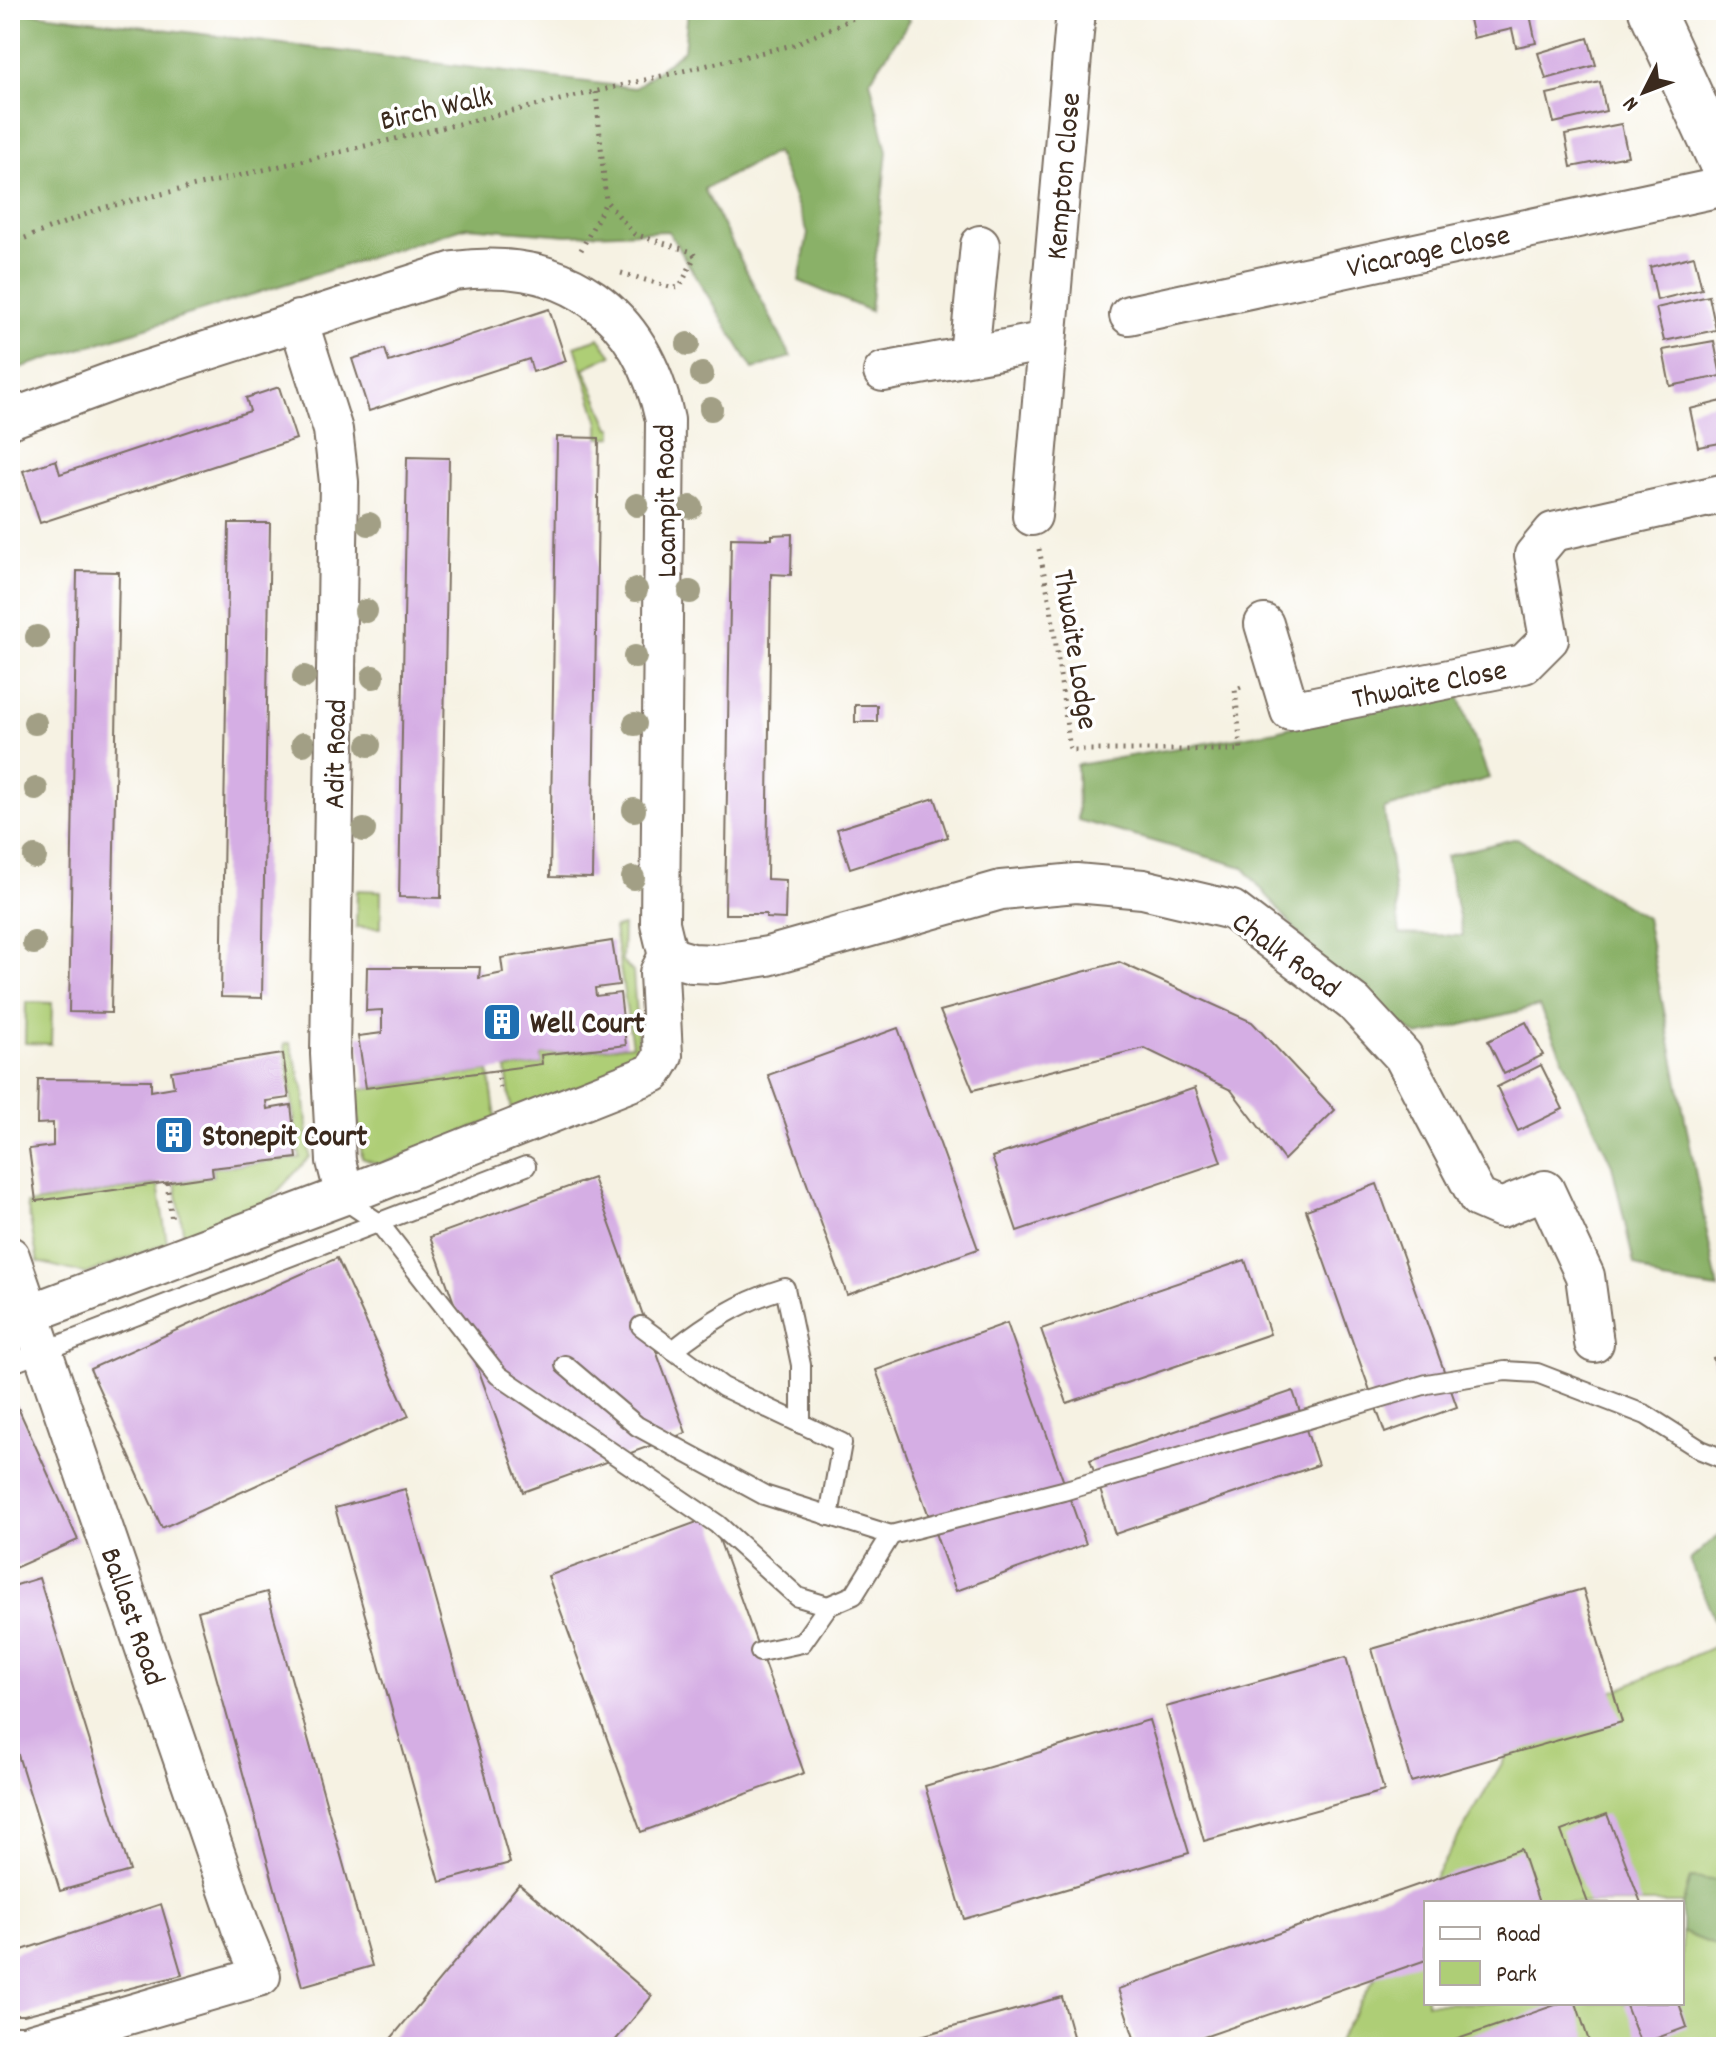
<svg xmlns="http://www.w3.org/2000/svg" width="1736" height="2057" font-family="Dekko,sans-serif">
	<rect width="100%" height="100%" fill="#fff"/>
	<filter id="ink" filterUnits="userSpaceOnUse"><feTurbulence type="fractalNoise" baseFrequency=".0125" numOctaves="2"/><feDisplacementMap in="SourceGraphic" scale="16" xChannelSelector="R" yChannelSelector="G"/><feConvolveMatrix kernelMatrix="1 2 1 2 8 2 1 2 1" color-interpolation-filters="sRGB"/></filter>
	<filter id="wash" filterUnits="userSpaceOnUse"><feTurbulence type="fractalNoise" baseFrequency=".006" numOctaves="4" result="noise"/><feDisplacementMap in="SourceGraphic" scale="32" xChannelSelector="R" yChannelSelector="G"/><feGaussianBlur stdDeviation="1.8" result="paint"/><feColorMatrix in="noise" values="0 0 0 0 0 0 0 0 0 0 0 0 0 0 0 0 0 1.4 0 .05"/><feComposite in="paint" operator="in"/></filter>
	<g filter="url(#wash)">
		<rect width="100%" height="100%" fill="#f6f2e3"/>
		<!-- green -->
		<g fill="#aece76" stroke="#747c4a" stroke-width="2" fill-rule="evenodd">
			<path d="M 599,338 L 612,355 L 584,368 L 610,428 L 613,428 L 613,437 L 599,438 L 599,423 L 575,346 Z"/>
			<path d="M 357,890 L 381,891 L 381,928 L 356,927 Z"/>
			<path d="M 623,926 L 622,961 L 633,972 L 638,1046 L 612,1074 L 512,1113 L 506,1069 L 542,1064 L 541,1055 L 632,1045 L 614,928 Z"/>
			<path d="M 26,1002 L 52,1003 L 51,1044 L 25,1043 Z"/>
			<path d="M 290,1043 L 304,1091 L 310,1157 L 263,1207 L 184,1237 L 175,1182 L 213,1176 L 212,1168 L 300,1158 L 284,1044 Z"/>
			<path d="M 489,1071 L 496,1119 L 380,1165 L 362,1158 L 355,1090 Z"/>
			<path d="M 158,1184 L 167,1243 L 86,1274 L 38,1262 L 27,1204 Z"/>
			<path d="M 1726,1641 L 1726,2047 L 1334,2047 L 1520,1733 ZM 1426,1903 L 1682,1903 L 1682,2003 L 1426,2003 Z"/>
		</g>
		<!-- forest -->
		<g fill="#8ab167" stroke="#626e42" stroke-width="2">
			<path d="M 10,10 L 635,88 L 684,50 L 688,10 L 900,10 L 910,20 L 870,80 L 887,151 L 870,311 L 799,281 L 808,233 L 776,152 L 704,189 L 791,357 L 753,369 L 668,231 L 567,235 L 466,227 L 10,371 Z"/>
			<path d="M 1455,685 L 1489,778 L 1384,809 L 1400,934 L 1463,936 L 1446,856 L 1517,838 L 1646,918 L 1718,1289 L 1662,1281 L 1634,1264 L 1612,1165 L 1539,1006 L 1418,1036 L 1336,978 L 1243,867 L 1078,820 L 1077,765 L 1276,731 Z"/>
			<path d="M 1726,1528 L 1726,1649 L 1690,1560 Z"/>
			<path d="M 1690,1878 L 1726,1881 L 1726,1950 L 1682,1932 L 1682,1906 Z"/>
		</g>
		<g id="blocks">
			<!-- building -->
			<g fill="#d5aee4">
				<path d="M 1467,10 L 1529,10 L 1536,43 L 1516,47 L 1512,29 L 1473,38 Z"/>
				<path d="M 1588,38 L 1596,65 L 1546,79 L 1538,53 Z"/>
				<path d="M 1600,82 L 1606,111 L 1554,123 L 1547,94 Z"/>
				<path d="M 1621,124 L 1628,156 L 1571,167 L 1565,135 Z"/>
				<path d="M 1694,256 L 1702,289 L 1657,300 L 1650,267 Z"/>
				<path d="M 1709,296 L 1716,330 L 1664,341 L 1656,308 Z"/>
				<path d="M 549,309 L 566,361 L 533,372 L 529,359 L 369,411 L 352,359 L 385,349 L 389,362 Z"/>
				<path d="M 1714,341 L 1721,376 L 1670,386 L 1663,350 Z"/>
				<path d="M 279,387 L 296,439 L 40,523 L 23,471 L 56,460 L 60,474 L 250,411 L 246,398 Z"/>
				<path d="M 1726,400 L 1726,442 L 1698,447 L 1690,409 Z"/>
				<path d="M 557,437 L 599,438 L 592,878 L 550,877 Z"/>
				<path d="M 407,457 L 449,458 L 441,898 L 399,897 Z"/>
				<path d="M 229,523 L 270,523 L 262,998 L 221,997 Z"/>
				<path d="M 792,534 L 791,575 L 771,574 L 767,879 L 786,880 L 785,919 L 766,918 L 766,914 L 725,914 L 731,538 L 772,539 L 772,535 Z"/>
				<path d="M 77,571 L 119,572 L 111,1013 L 69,1012 Z"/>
				<rect x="855" y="705" width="22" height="17"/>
				<path d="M 935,798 L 948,837 L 850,868 L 837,829 Z"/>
				<path d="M 612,941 L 619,985 L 595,988 L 596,996 L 620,993 L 626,1045 L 541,1055 L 542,1064 L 366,1088 L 358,1036 L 382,1033 L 382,1010 L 366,1011 L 367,967 L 480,967 L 479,978 L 503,973 L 501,958 Z"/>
				<path d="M 1119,962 L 1252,1022 L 1335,1110 L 1284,1160 L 1231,1090 L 1144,1048 L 973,1090 L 940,1011 Z"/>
				<path d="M 1526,1022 L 1543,1055 L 1504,1074 L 1488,1041 Z"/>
				<path d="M 898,1028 L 978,1249 L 847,1295 L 768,1075 Z"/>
				<path d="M 283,1054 L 289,1098 L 266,1101 L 267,1109 L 291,1105 L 297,1158 L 212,1168 L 213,1176 L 36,1201 L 29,1149 L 53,1146 L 53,1123 L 37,1124 L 38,1079 L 151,1080 L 151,1091 L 174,1087 L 171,1071 Z"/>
				<path d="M 1541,1065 L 1563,1109 L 1518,1131 L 1497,1087 Z"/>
				<path d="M 1195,1088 L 1221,1162 L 1017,1231 L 992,1157 Z"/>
				<path d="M 593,1178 L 686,1433 L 523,1492 L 430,1237 Z"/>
				<path d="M 1377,1184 L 1457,1407 L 1385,1433 L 1306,1210 Z"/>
				<path d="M 337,1258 L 409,1416 L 162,1528 L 90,1369 Z"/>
				<path d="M 1245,1260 L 1270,1334 L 1067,1403 L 1041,1329 Z"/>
				<path d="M 1007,1323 L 1086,1544 L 956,1591 L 876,1370 Z"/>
				<path d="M 1726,1354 L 1726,1384 L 1721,1385 L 1713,1358 Z"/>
				<path d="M 10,1390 L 78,1540 L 10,1570 Z"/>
				<path d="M 1293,1391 L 1318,1465 L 1115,1534 L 1090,1460 Z"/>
				<path d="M 405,1489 L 510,1863 L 440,1882 L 335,1508 Z"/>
				<path d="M 711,1517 L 804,1773 L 641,1832 L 548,1576 Z"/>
				<path d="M 39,1578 L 130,1871 L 60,1891 L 10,1729 L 10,1587 Z"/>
				<path d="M 1583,1589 L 1622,1722 L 1411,1782 L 1372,1649 Z"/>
				<path d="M 267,1592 L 372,1966 L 302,1986 L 198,1611 Z"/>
				<path d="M 1346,1657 L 1384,1791 L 1204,1841 L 1166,1707 Z"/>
				<path d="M 1149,1720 L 1189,1853 L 964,1919 L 925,1786 Z"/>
				<path d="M 1607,1814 L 1641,1903 L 1588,1903 L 1561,1831 Z"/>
				<path d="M 1521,1849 L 1539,1903 L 1426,1903 L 1426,1960 L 1175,2047 L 1137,2047 L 1118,1989 Z"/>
				<path d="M 519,1884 L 652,1996 L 610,2047 L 384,2047 Z"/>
				<path d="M 161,1904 L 182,1975 L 24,2015 L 10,2015 L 10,1954 Z"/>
				<path d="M 1062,1997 L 1076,2047 L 896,2047 L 895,2043 Z"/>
				<path d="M 1561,2003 L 1576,2003 L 1591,2047 L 1435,2047 Z"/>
				<path d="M 1625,2003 L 1679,2003 L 1687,2027 L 1641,2044 Z"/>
			</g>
		</g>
	</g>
	<g filter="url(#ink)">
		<use href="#blocks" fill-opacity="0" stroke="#7c7063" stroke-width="2"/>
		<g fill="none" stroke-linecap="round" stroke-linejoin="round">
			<!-- service casing -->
			<g stroke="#7c7063" stroke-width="22">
				<g id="service">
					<path d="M 344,1192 L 352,1205 L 379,1223 L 498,1375 L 717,1524 L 798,1597 L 828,1606 L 854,1595 L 891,1535 L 764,1495 L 637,1426 L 565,1365"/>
					<path d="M 641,1326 L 723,1387 L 842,1443 L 829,1516"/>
					<path d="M 673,1350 C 709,1322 741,1301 785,1288 L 801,1365 L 801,1424"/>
					<path d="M 10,1364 L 526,1166"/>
					<path d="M 891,1535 L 1063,1491 L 1427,1384 L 1505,1371 L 1537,1373 L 1646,1415 L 1701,1450 L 1726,1460"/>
					<path d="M 760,1652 L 802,1643 L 828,1606"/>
				</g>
			</g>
			<!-- minor casing -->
			<g stroke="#7c7063" stroke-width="42">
				<g id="minor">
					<path d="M 1129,315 L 1726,186"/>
					<path d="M 298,320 L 333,430 L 339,482 L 330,1054 L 336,1161 L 344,1192"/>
					<path d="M 969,355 L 980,245"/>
					<path d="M 883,372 L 1047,341"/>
					<path d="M 10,419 L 119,379 L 454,271 C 565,256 642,311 665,420 L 660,923 L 668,956"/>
					<path d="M 1032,516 L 1076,10"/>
					<path d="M 1264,624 L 1290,711 L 1524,664 L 1549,639 L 1534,555 L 1553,532 L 1726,493"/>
					<path d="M 668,956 L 692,963 L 716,964 L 768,956 L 1001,890 L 1076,883 L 1143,889 L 1232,910 L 1354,1003 L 1403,1056 L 1478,1198 L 1501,1208 L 1545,1190 L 1585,1276 L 1594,1343"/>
					<path d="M 10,1256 L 241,1928 L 261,1976 L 25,2045 L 10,2045"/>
					<path d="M 10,1321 L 366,1187 L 653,1073 L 663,1056 L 659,973 L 668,956"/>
				</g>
			</g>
			<!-- tertiary casing -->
			<g stroke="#7c7063" stroke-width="48">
				<path id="tertiary" d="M 1651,10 L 1726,173"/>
			</g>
			<!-- path -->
			<g stroke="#7c7063" stroke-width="5" stroke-dasharray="2 6" stroke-linecap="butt">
				<path d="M 596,92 L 606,201 L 634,234 L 692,252 L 695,256 L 680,287 L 673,288 L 621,273"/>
				<path d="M 10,244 L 102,208 L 793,45 L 871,10"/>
				<path d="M 581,250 L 606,202"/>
				<path d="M 1039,549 L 1051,608 L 1070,750 L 1241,750 L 1235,689 L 1245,686"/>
				<path d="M 497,1070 L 501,1093"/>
				<path d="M 167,1183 L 172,1221"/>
			</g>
			<!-- service -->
			<use href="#service" stroke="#fff" stroke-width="18"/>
			<!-- minor -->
			<use href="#minor" stroke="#fff" stroke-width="38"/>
			<!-- tertiary -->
			<use href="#tertiary" stroke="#fff" stroke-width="44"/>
		</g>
		<!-- trees -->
		<g fill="#a29f85">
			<circle cx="688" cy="344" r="12"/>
			<circle cx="702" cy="374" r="12"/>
			<circle cx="711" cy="409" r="12"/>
			<circle cx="637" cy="505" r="12"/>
			<circle cx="691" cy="507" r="12"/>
			<circle cx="369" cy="524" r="12"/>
			<circle cx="636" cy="590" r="12"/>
			<circle cx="690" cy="592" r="12"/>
			<circle cx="366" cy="611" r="12"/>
			<circle cx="37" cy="637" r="12"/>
			<circle cx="635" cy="657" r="12"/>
			<circle cx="304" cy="677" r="12"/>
			<circle cx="373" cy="677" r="12"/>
			<circle cx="35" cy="723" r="12"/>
			<circle cx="635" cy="724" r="12"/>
			<circle cx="303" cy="744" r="12"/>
			<circle cx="369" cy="745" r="12"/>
			<circle cx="36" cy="789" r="12"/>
			<circle cx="634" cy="810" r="12"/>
			<circle cx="364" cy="830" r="12"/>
			<circle cx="35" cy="857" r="12"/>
			<circle cx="633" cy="878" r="12"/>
			<circle cx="34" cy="943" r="12"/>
		</g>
	</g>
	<!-- icons -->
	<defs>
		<g id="building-square" transform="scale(2)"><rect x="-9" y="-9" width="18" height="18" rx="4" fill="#1f6fb2" stroke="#fff"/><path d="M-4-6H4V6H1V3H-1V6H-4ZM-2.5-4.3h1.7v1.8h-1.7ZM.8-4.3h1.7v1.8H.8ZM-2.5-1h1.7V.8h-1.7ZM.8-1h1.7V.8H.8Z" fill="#fff"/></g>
	</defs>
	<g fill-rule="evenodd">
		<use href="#building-square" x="502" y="1022"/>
		<use href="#building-square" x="174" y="1135"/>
	</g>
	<g text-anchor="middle" stroke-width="7" stroke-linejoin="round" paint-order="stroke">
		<!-- street labels -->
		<g font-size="30" fill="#3b2a1e" stroke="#fff">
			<text transform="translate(436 107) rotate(-13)" y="10">Birch Walk</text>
			<text transform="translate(1062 176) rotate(-85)" y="10">Kempton Close</text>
			<text transform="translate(1428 250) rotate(-12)" y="10">Vicarage Close</text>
			<text transform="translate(664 501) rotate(-91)" y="10">Loampit Road</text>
			<text transform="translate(1077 649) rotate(81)" y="10">Thwaite Lodge</text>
			<text transform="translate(1429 683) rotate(-11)" y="10">Thwaite Close</text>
			<text transform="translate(334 754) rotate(-89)" y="10">Adit Road</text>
			<text transform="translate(1287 954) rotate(36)" y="10">Chalk Road</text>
			<text transform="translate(134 1616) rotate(71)" y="10">Ballast Road</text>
		</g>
		<!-- poi labels -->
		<g font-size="30" font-weight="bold" fill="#3b2a1e" stroke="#fff" text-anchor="start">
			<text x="530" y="1032">Well Court</text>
			<text x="202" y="1145">Stonepit Court</text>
		</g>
	</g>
	<!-- margin -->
	<rect width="1736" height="2057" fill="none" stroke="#fff" stroke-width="40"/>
	<!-- legend -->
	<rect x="1424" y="1901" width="260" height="104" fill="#ffffff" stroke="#b1aaa5" stroke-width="2"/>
	<rect x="1440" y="1927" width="40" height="12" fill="#ffffff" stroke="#b1aaa5" stroke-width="2"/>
	<text x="1496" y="1941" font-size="24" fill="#3b2a1e">Road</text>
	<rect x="1440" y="1961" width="40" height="24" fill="#aece76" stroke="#b1aaa5" stroke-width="2"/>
	<text x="1496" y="1981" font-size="24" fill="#3b2a1e">Park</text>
	<!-- north arrow -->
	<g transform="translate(1644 92) rotate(228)" stroke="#ffffff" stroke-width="6" paint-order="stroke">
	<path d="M0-6L14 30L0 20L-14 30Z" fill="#3b2a1e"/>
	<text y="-12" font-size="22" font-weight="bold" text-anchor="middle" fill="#3b2a1e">N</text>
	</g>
</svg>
